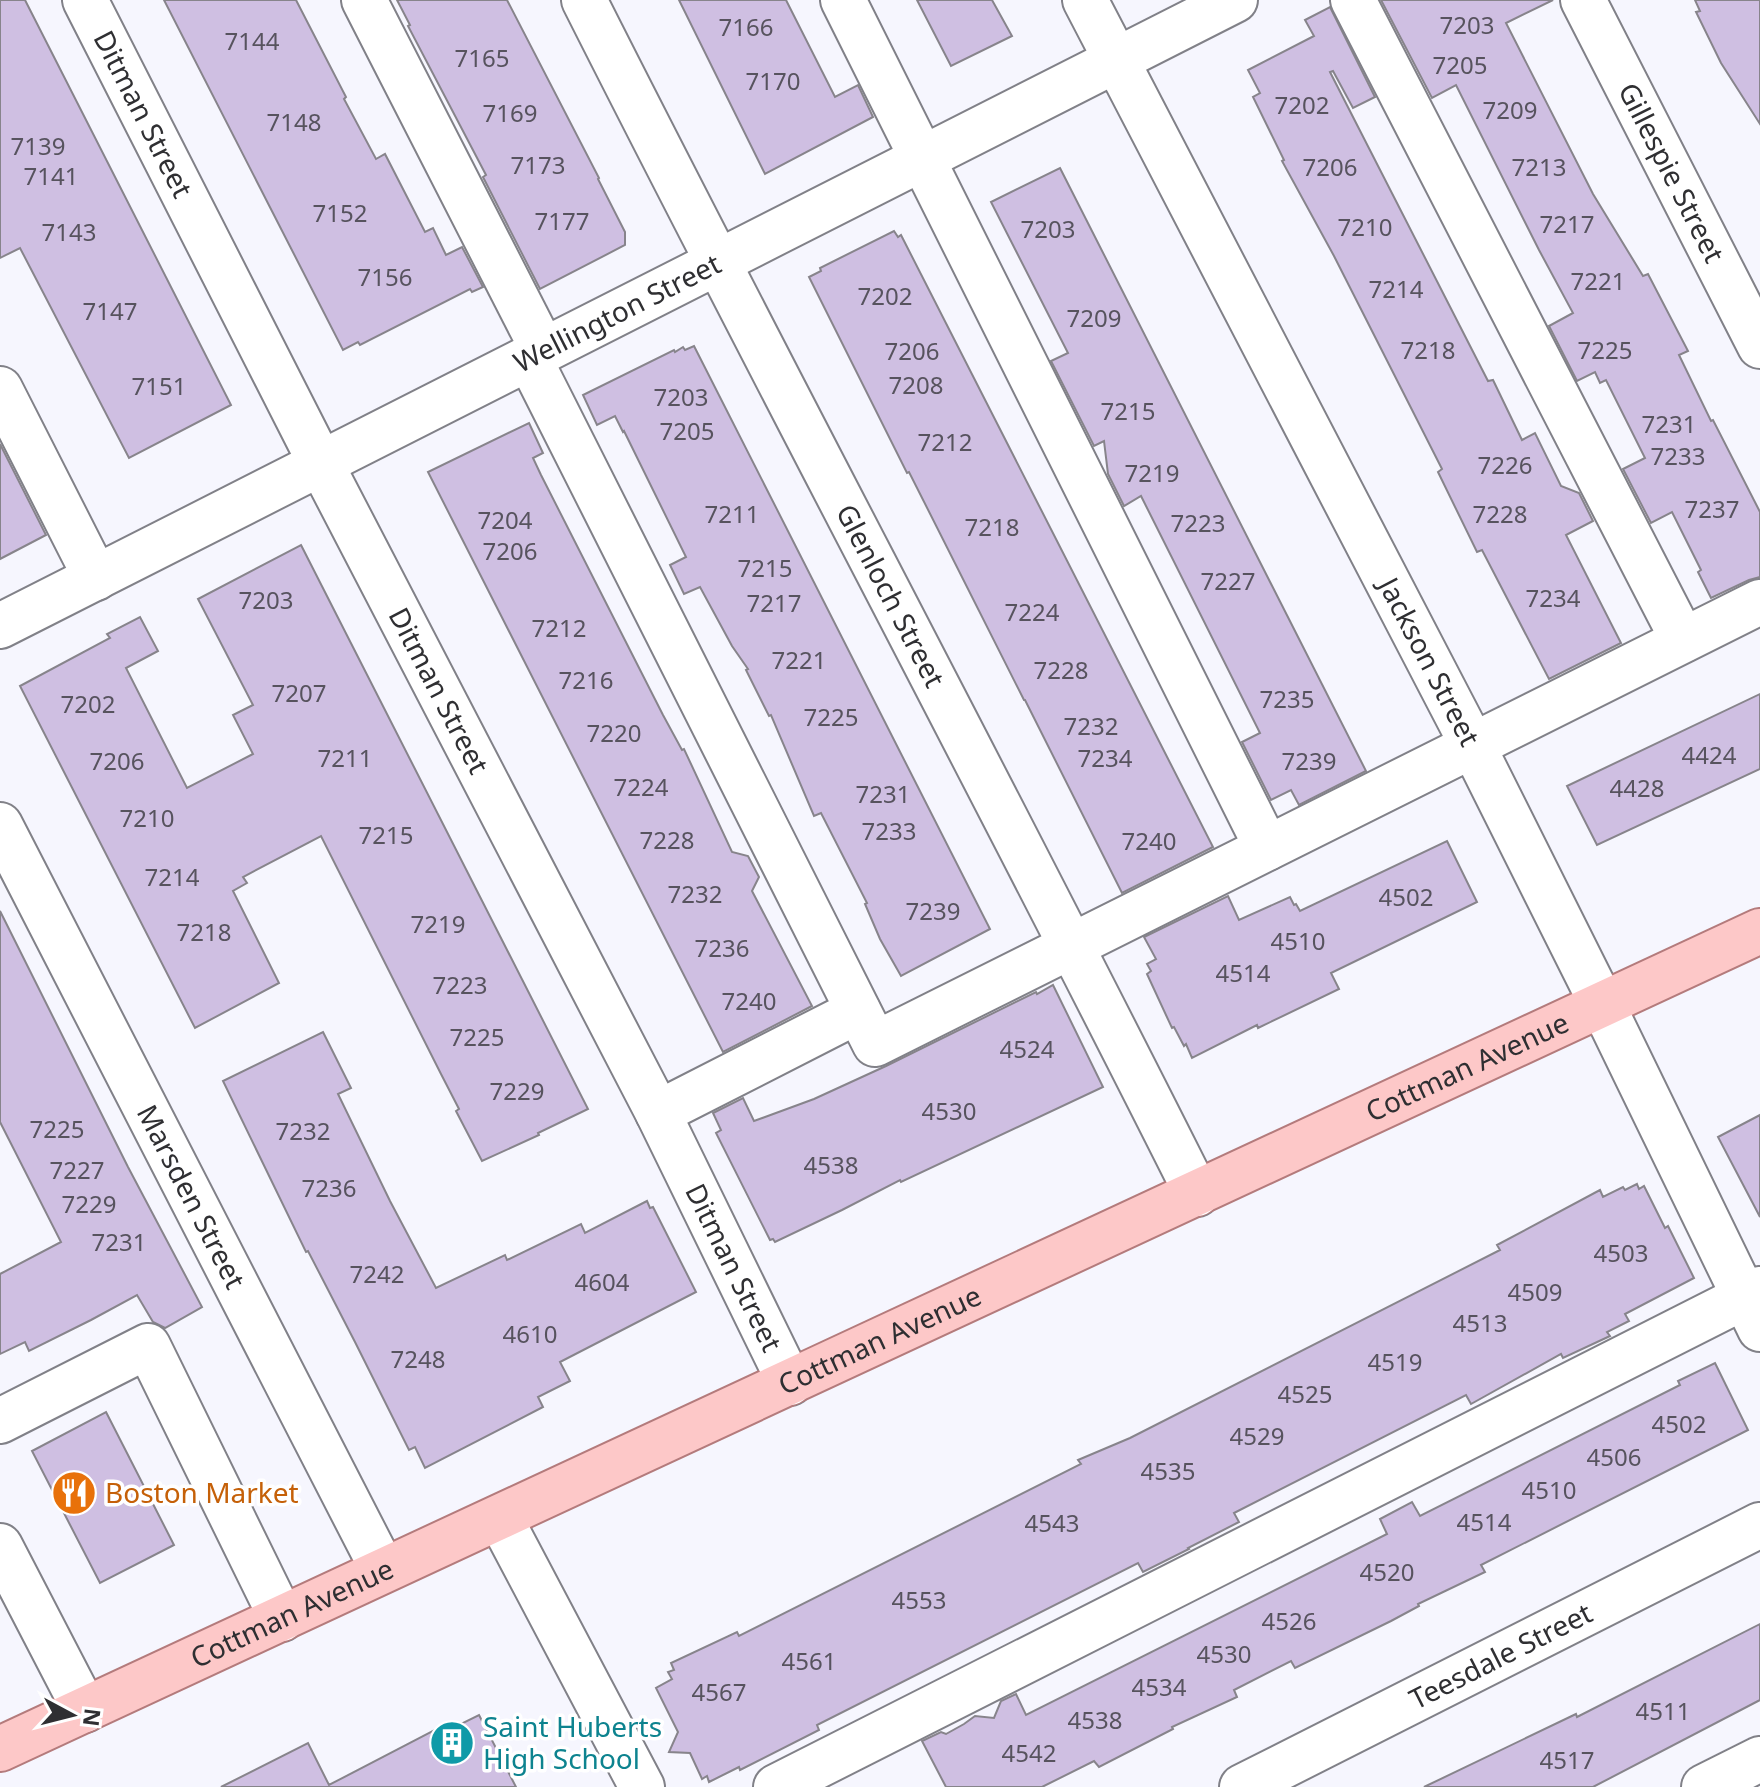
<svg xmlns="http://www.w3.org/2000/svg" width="1760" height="1787" font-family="'Noto Sans',sans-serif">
	<rect width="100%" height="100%" fill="#f6f6fe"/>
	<!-- building -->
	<g fill="#cfbfe2" stroke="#87848b" stroke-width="2">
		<path d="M 0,0 L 25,0 L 231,405 L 129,458 L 20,248 L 0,258 Z"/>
		<path d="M 164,0 L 296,0 L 346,97 L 344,99 L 376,159 L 385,154 L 425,232 L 433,228 L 446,255 L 462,247 L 483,287 L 472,292 L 470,289 L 360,345 L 358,342 L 343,350 Z"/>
		<path d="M 397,0 L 507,0 L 599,178 L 598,179 L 625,232 L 625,245 L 540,289 L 483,177 L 486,175 L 408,26 L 410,25 Z"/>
		<path d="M 679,0 L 786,0 L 835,97 L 858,85 L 873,117 L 765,174 Z"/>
		<path d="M 917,0 L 992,0 L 1012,36 L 951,66 Z"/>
		<path d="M 1381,0 L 1553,0 L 1506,23 L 1593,194 L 1643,276 L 1648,274 L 1688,351 L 1679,355 L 1711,421 L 1713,420 L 1760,512 L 1760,577 L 1749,580 L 1711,598 L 1698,572 L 1701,570 L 1672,512 L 1651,523 L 1623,469 L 1645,458 L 1606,380 L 1600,383 L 1595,372 L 1577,381 L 1549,326 L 1573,313 L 1539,250 L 1456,85 L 1432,98 Z"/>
		<path d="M 1695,0 L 1760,0 L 1760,124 L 1721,63 L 1696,12 L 1700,11 Z"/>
		<path d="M 1330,7 L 1375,97 L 1353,108 L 1333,71 L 1330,72 L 1488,381 L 1493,380 L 1522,440 L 1535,433 L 1561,486 L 1579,493 L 1593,521 L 1566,535 L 1621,643 L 1549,679 L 1482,550 L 1477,552 L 1438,472 L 1442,469 L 1334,256 L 1282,161 L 1284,160 L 1253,97 L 1260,93 L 1248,70 L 1314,36 L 1305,20 Z"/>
		<path d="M 1060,168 L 1366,771 L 1299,805 L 1291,790 L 1271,800 L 1242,742 L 1260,733 L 1141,496 L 1124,506 L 1108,474 L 1104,441 L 1094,446 L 1051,361 L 1068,353 L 991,202 Z"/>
		<path d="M 894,231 L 898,237 L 901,235 L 1213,847 L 1122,893 L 1025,700 L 1024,700 L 909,472 L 907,473 L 809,277 L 821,271 L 820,268 Z"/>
		<path d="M 694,346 L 990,929 L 901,976 L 880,939 L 865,904 L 867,903 L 821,813 L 814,816 L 771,715 L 769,716 L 746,670 L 748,669 L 732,646 L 700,587 L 684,594 L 670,565 L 686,557 L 624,431 L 623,432 L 615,416 L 597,425 L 583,395 L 674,350 L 675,352 L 683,347 L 685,350 Z"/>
		<path d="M 529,423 L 543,453 L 533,458 L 541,475 L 663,715 L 682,750 L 684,749 L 732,852 L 748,856 L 759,877 L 752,891 L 812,1006 L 723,1052 L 428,472 Z"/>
		<path d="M 0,444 L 46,535 L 0,559 Z"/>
		<path d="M 301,545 L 588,1109 L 538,1133 L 539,1135 L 482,1161 L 456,1111 L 459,1109 L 441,1074 L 321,836 L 243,877 L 247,883 L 233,891 L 279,983 L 195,1028 L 20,686 L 110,638 L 107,634 L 140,617 L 158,651 L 126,668 L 187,788 L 253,754 L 233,715 L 253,705 L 198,599 Z"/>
		<path d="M 1760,694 L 1760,769 L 1597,845 L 1567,786 Z"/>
		<path d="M 1447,841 L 1477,902 L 1331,973 L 1339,989 L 1258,1028 L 1257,1025 L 1192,1058 L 1186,1044 L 1184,1046 L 1174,1027 L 1172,1028 L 1147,974 L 1151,971 L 1147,964 L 1156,959 L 1144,937 L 1228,896 L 1239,920 L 1290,897 L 1294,905 L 1296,904 L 1300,911 Z"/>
		<path d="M 0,911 L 128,1167 L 202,1307 L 165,1328 L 153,1322 L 137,1295 L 91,1320 L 29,1351 L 25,1342 L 0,1354 L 0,1274 L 61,1242 L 0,1122 Z"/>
		<path d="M 1053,985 L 1103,1087 L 901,1182 L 900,1180 L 842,1210 L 775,1242 L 773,1239 L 770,1240 L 716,1133 L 721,1130 L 713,1113 L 743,1098 L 754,1121 L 814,1099 L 886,1066 L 1036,992 L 1037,994 Z"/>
		<path d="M 323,1032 L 351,1088 L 338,1094 L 390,1201 L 436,1288 L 505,1255 L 507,1260 L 581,1224 L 585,1233 L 647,1201 L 650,1208 L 653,1207 L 696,1292 L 560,1362 L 570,1381 L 538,1397 L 543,1407 L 425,1468 L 415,1447 L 409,1450 L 355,1342 L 308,1251 L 306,1252 L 223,1081 Z"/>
		<path d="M 1760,1115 L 1760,1217 L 1718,1137 Z"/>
		<path d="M 1637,1184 L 1639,1189 L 1644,1186 L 1665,1228 L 1668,1226 L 1694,1278 L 1625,1314 L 1629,1321 L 1607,1332 L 1610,1336 L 1563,1358 L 1561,1354 L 1471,1404 L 1466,1395 L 1234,1513 L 1239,1522 L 1188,1548 L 1189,1549 L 1143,1572 L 1138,1563 L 817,1725 L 819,1730 L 740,1770 L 739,1767 L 709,1782 L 707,1776 L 702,1779 L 690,1753 L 669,1752 L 678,1732 L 656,1688 L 672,1679 L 668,1672 L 674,1670 L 671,1663 L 737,1632 L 739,1636 L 1081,1464 L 1078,1460 L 1130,1438 L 1500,1250 L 1497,1245 L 1600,1190 L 1603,1197 L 1623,1187 L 1625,1190 Z"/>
		<path d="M 1715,1363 L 1748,1430 L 1481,1565 L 1485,1572 L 1418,1604 L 1419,1606 L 1391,1621 L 1295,1668 L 1291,1661 L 1234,1690 L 1237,1697 L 1172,1727 L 1173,1729 L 1099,1767 L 1094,1761 L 1042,1787 L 946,1787 L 922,1741 L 941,1732 L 946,1734 L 964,1724 L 975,1716 L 994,1718 L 1001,1701 L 1016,1694 L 1026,1715 L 1387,1534 L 1380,1519 L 1412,1502 L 1420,1516 L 1680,1385 L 1678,1381 Z"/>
		<path d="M 106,1412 L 174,1545 L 100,1583 L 32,1451 Z"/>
		<path d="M 1760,1624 L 1760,1700 L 1593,1787 L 1424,1787 L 1576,1714 L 1577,1717 Z"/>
		<path d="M 479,1715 L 516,1787 L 221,1787 L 308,1743 L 329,1785 L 448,1723 L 451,1729 Z"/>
	</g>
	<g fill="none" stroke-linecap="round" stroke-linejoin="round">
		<!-- minor casing -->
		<g stroke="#818188" stroke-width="48">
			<g id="minor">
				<path id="s1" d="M 85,0 L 321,464 L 658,1113 L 790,1383"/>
				<path d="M 364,0 L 543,350"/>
				<path id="s2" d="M 584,0 C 785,399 997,794 1197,1194"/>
				<path d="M 843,0 L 1267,848"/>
				<path id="s3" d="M 1085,0 L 1473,746 L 1602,1004 L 1760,1329"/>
				<path d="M 1353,0 L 1683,640"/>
				<path id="s4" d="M 1583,0 L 1760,346"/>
				<path d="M 529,358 L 875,1044 L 1760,602"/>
				<path d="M 0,389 L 96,578"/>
				<path id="s5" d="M 0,626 L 1235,0"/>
				<path id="s6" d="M 0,825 L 383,1570"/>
				<path d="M 658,1113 L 858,1011"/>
				<path d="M 0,1421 L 148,1346 L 282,1619"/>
				<path d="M 500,1518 L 642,1787"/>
				<path d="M 0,1546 L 85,1710"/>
				<path d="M 776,1787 L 1760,1289"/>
				<path id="s7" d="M 1242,1787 L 1760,1525"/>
				<path d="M 1704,1787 L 1760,1759"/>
			</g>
		</g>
		<!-- major casing -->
		<g stroke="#b47b7c" stroke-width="48">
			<g id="major">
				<path id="s8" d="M 0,1749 L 1760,931"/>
			</g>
		</g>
		<!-- minor -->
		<use href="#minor" stroke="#fff" stroke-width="44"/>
		<!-- major -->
		<use href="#major" stroke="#fdc8c8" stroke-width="44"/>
	</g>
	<!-- icons -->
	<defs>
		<g id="restaurant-disc" transform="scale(2.3)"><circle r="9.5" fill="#e8710a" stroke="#fff"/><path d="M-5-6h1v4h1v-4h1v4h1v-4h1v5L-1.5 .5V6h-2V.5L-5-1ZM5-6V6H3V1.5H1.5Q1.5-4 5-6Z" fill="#fff"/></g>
		<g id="building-disc" transform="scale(2.3)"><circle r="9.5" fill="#0f9aa8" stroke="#fff"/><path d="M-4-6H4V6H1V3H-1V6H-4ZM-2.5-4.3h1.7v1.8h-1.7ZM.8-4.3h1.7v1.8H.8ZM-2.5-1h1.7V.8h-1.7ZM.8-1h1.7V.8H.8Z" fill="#fff"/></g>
	</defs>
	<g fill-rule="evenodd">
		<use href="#restaurant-disc" x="74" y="1493"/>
		<use href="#building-disc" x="452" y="1743"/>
	</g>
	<g text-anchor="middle" stroke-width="7" stroke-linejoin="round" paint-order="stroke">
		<!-- number labels -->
		<g font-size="24" fill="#57535e">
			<text x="1467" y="34">7203</text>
			<text x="746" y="36">7166</text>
			<text x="252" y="50">7144</text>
			<text x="482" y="67">7165</text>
			<text x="1460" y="74">7205</text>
			<text x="773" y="90">7170</text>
			<text x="1302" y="114">7202</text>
			<text x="1510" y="119">7209</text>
			<text x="510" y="122">7169</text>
			<text x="294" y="131">7148</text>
			<text x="38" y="155">7139</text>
			<text x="538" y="174">7173</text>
			<text x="1330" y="176">7206</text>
			<text x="1539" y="176">7213</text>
			<text x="51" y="185">7141</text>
			<text x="340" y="222">7152</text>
			<text x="562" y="230">7177</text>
			<text x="1567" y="233">7217</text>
			<text x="1365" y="236">7210</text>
			<text x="1048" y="238">7203</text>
			<text x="69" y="241">7143</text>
			<text x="385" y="286">7156</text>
			<text x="1598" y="290">7221</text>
			<text x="1396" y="298">7214</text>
			<text x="885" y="305">7202</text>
			<text x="110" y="320">7147</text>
			<text x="1094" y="327">7209</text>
			<text x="1428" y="359">7218</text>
			<text x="1605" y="359">7225</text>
			<text x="912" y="360">7206</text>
			<text x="916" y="394">7208</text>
			<text x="159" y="395">7151</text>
			<text x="681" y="406">7203</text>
			<text x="1128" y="420">7215</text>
			<text x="1669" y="433">7231</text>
			<text x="687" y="440">7205</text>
			<text x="945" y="451">7212</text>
			<text x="1678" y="465">7233</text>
			<text x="1505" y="474">7226</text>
			<text x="1152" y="482">7219</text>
			<text x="1712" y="518">7237</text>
			<text x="732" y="523">7211</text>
			<text x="1500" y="523">7228</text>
			<text x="505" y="529">7204</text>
			<text x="1198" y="532">7223</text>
			<text x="992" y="536">7218</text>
			<text x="510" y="560">7206</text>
			<text x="765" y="577">7215</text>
			<text x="1228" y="590">7227</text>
			<text x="1553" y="607">7234</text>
			<text x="266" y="609">7203</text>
			<text x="774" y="612">7217</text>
			<text x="1032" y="621">7224</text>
			<text x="559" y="637">7212</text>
			<text x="799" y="669">7221</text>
			<text x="1061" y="679">7228</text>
			<text x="586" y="689">7216</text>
			<text x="299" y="702">7207</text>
			<text x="1287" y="708">7235</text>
			<text x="88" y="713">7202</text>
			<text x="831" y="726">7225</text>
			<text x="1091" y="735">7232</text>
			<text x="614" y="742">7220</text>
			<text x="1709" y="764">4424</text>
			<text x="345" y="767">7211</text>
			<text x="1105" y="767">7234</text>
			<text x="117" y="770">7206</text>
			<text x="1309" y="770">7239</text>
			<text x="641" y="796">7224</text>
			<text x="1637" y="797">4428</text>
			<text x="883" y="803">7231</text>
			<text x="147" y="827">7210</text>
			<text x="889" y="840">7233</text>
			<text x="386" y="844">7215</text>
			<text x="667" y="849">7228</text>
			<text x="1149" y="850">7240</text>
			<text x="172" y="886">7214</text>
			<text x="695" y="903">7232</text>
			<text x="1406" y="906">4502</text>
			<text x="933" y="920">7239</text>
			<text x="438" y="933">7219</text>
			<text x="204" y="941">7218</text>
			<text x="1298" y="950">4510</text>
			<text x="722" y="957">7236</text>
			<text x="1243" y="982">4514</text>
			<text x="460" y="994">7223</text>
			<text x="749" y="1010">7240</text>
			<text x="477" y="1046">7225</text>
			<text x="1027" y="1058">4524</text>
			<text x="517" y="1100">7229</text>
			<text x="949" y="1120">4530</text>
			<text x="57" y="1138">7225</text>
			<text x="303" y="1140">7232</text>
			<text x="831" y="1174">4538</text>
			<text x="77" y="1179">7227</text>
			<text x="329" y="1197">7236</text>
			<text x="89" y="1213">7229</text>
			<text x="119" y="1251">7231</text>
			<text x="1621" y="1262">4503</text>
			<text x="377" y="1283">7242</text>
			<text x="602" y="1291">4604</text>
			<text x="1535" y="1301">4509</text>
			<text x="1480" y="1332">4513</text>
			<text x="530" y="1343">4610</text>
			<text x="418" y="1368">7248</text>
			<text x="1395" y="1371">4519</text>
			<text x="1305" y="1403">4525</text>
			<text x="1679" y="1433">4502</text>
			<text x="1257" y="1445">4529</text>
			<text x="1614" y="1466">4506</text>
			<text x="1168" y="1480">4535</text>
			<text x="1549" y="1499">4510</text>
			<text x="1484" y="1531">4514</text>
			<text x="1052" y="1532">4543</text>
			<text x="1387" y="1581">4520</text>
			<text x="919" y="1609">4553</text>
			<text x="1289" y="1630">4526</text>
			<text x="1224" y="1663">4530</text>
			<text x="809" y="1670">4561</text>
			<text x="1159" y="1696">4534</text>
			<text x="719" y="1701">4567</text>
			<text x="1663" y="1720">4511</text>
			<text x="1095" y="1729">4538</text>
			<text x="1029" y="1762">4542</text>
			<text x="1567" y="1769">4517</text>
		</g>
		<!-- street labels -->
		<g font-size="28" fill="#2f2f32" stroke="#fff">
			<text dy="10" stroke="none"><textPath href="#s1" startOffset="128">Ditman Street</textPath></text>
			<text dy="10" stroke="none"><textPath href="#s4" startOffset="194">Gillespie Street</textPath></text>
			<text dy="10" stroke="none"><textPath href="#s5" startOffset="692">Wellington Street</textPath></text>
			<text dy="10" stroke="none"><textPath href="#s2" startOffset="670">Glenloch Street</textPath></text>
			<text dy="10" stroke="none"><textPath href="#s3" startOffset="746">Jackson Street</textPath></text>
			<text dy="10" stroke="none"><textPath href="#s1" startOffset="776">Ditman Street</textPath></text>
			<text dy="10" stroke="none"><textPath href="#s8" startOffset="1618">Cottman Avenue</textPath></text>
			<text dy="10" stroke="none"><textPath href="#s6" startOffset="418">Marsden Street</textPath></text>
			<text dy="10" stroke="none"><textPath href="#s1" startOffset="1424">Ditman Street</textPath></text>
			<text dy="10" stroke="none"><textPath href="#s8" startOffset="970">Cottman Avenue</textPath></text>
			<text dy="10" stroke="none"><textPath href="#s8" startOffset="322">Cottman Avenue</textPath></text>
			<text dy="10" stroke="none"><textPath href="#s7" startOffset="290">Teesdale Street</textPath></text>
		</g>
		<!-- food labels -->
		<g font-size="28" fill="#c56008" stroke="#fff" text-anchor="start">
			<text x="105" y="1503">Boston Market</text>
		</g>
		<!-- culture labels -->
		<g font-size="28" fill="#0d838f" stroke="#fff" text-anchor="start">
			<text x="483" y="1737">Saint Huberts<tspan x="483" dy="32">High School</tspan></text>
		</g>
	</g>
	<!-- north arrow -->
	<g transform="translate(72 1715) rotate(97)" stroke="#ffffff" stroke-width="6" paint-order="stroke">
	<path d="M0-6L14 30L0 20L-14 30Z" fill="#2f2f32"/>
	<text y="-12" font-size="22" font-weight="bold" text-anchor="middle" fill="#2f2f32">N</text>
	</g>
</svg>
